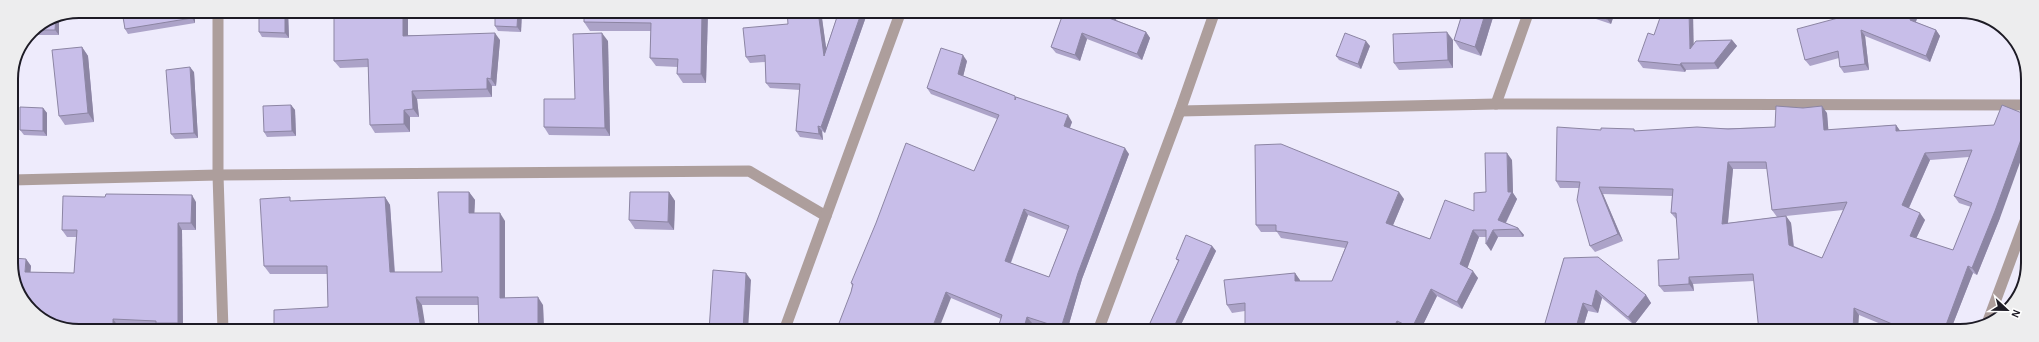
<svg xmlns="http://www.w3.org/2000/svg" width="2039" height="342" font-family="'Alegreya Sans',sans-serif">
	<rect width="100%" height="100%" fill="#eeebfc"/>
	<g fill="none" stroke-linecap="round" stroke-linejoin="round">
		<!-- minor -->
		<g stroke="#ad9e9c" stroke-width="11">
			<path d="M 218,11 L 218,175 L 223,330"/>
			<path d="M 1496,104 L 1529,11"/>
			<path d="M 1180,111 L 1496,104 L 2027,105"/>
			<path d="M 12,180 L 218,175 L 749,171 L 826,216"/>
			<path d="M 1988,321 L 2027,216"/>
			<path d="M 784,331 L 901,11"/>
			<path d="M 1098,331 L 1180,111 L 1215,11"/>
		</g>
	</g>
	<!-- wall -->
	<g fill="#aca3c8" fill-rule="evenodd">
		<path d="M 195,11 L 195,23 L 128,34 L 125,29 Z"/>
		<path d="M 259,11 L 287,11 L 288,12 L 289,38 L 262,37 L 259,32 Z"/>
		<path d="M 522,11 L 521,32 L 498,31 L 495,26 Z"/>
		<path d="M 584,11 L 708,11 L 706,83 L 683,83 L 677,74 L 678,67 L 656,66 L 650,58 L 651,31 L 590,31 L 584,22 Z"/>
		<path d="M 821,11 L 826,49 L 839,11 L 868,11 L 825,133 L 822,131 L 823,140 L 800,137 L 796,131 L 800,90 L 770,88 L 766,83 L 765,62 L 750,63 L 746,57 Z"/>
		<path d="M 1064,11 L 1119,11 L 1116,20 L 1146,32 L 1150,38 L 1142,60 L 1087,39 L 1080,61 L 1056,53 L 1051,47 Z"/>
		<path d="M 1463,11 L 1495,11 L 1481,56 L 1460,49 L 1454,40 Z"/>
		<path d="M 1584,11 L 1615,12 L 1611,24 L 1587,16 Z"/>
		<path d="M 1839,12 L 1915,12 L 1918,16 L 1916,22 L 1936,30 L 1940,36 L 1930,62 L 1865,36 L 1869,70 L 1844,73 L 1840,67 L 1839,58 L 1810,66 L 1805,60 L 1838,18 Z"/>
		<path d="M 59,15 L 59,35 L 28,35 L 31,31 L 53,16 Z"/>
		<path d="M 408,35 L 500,40 L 496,86 L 492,86 L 492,97 L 417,99 L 419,117 L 410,117 L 410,132 L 375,133 L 370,125 L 368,67 L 340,68 L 334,61 Z"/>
		<path d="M 1654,35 L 1694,44 L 1732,40 L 1737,46 L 1718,69 L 1686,70 L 1685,72 L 1643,68 L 1638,61 Z"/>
		<path d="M 1453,40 L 1453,68 L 1399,70 L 1394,63 Z"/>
		<path d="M 608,41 L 610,136 L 549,135 L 544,127 L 575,99 Z"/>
		<path d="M 1370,46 L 1361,69 L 1339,60 L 1336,56 Z"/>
		<path d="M 82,47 L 88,56 L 94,122 L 65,125 L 59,116 Z"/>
		<path d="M 967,61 L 963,76 L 1015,96 L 1016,97 L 1072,122 L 1070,128 L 1129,154 L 1082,279 L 1067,331 L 1054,331 L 1032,323 L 1029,331 L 997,331 L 1001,319 L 951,298 L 851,292 L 852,286 L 851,283 L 974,171 L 997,119 L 931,94 L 927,88 ZM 1028,215 L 1067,230 L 1049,277 L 1011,263 Z"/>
		<path d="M 194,72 L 198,138 L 175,139 L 171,134 Z"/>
		<path d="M 291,105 L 295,110 L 296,136 L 267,137 L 264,132 Z"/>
		<path d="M 43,108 L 47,113 L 47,136 L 24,135 L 20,130 Z"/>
		<path d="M 1827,113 L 1828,130 L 1896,125 L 1900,131 L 1994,125 L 2000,218 L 1977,275 L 1973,273 L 1951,329 L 1952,331 L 1898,331 L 1859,315 L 1754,281 L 1693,284 L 1694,291 L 1664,292 L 1659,286 L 1679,259 L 1677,220 L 1671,213 L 1672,196 L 1603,194 L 1623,241 L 1595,252 L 1590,246 L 1579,188 L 1560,188 L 1556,181 L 1601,130 L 1634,129 L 1635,131 L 1775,127 ZM 1969,157 L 1954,196 L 1959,203 L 1971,207 L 1953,250 L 1916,238 L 1925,220 L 1909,208 L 1930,160 ZM 1733,169 L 1767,169 L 1772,210 L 1777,217 L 1728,223 ZM 1843,210 L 1822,258 L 1794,246 L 1791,223 L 1786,216 Z"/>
		<path d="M 1512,160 L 1513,193 L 1517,199 L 1506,223 L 1518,228 L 1524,235 L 1523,237 L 1498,237 L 1491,251 L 1486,237 L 1479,237 L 1467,268 L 1478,278 L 1462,309 L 1437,296 L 1420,331 L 1407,331 L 1402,328 L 1401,331 L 1245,331 L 1245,311 L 1232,313 L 1227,305 L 1295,273 L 1300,281 L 1332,281 L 1345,248 L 1281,238 L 1277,232 L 1261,232 L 1256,225 L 1404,199 L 1393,225 L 1430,239 L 1474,211 L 1486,192 Z"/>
		<path d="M 469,192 L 475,200 L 474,213 L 505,221 L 505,298 L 543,305 L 544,329 L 479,331 L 478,305 L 422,305 L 328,307 L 327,274 L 270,274 L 264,266 L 293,201 L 385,197 L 390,205 L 395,272 L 442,272 Z"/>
		<path d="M 669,192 L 675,201 L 674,230 L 635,229 L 629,220 Z"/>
		<path d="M 105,197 L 196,202 L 196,230 L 182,230 L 183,330 L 161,330 L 160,328 L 118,326 L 34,314 L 26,259 L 31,266 L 30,272 L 74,273 L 76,237 L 67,237 L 62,230 Z"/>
		<path d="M 1212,246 L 1216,251 L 1178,331 L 1160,331 L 1153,328 L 1150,323 L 1178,261 L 1176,259 Z"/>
		<path d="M 1564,258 L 1646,295 L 1651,303 L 1634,325 L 1602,298 L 1598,313 L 1588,311 L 1582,331 L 1544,331 L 1543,330 Z"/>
	</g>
	<!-- shaded-wall -->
	<g fill="#8c85a3">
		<path d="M 192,11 L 195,11 L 195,23 L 192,18 Z"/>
		<path d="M 285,11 L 287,11 L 288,12 L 289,38 L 285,33 Z"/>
		<path d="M 403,11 L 408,11 L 408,43 L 403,36 Z"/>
		<path d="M 518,11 L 522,11 L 521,32 L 517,27 Z"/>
		<path d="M 702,11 L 708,11 L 706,83 L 701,74 Z"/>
		<path d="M 818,11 L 821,11 L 828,61 L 824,56 Z"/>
		<path d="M 862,11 L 868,11 L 825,133 L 821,127 Z"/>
		<path d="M 1112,11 L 1119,11 L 1114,24 L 1109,18 Z"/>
		<path d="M 1486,11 L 1495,11 L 1481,56 L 1475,47 Z"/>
		<path d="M 1610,12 L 1615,12 L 1611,24 L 1607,19 Z"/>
		<path d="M 1689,12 L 1693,12 L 1694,56 L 1690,49 Z"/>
		<path d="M 1913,12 L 1915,12 L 1918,16 L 1914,26 L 1910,20 Z"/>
		<path d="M 59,15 L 59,35 L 55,30 L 56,16 Z"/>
		<path d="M 1861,30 L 1865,36 L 1869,70 L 1865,64 Z"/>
		<path d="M 1936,30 L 1940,36 L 1930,62 L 1926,56 Z"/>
		<path d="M 1146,32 L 1150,38 L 1142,60 L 1137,54 Z"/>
		<path d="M 1447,32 L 1453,40 L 1453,68 L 1448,60 Z"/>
		<path d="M 495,33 L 500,40 L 496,86 L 491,79 Z"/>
		<path d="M 602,33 L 608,41 L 610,136 L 605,128 Z"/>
		<path d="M 1082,33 L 1087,39 L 1080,61 L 1075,55 Z"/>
		<path d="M 1732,40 L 1737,46 L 1718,69 L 1714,63 Z"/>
		<path d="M 1366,41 L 1370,46 L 1361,69 L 1358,64 Z"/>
		<path d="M 82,47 L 88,56 L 94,122 L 88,113 Z"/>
		<path d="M 963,55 L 967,61 L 962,81 L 958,74 Z"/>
		<path d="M 1681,63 L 1686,70 L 1685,72 L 1680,65 Z"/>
		<path d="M 190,67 L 194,72 L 198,138 L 194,133 Z"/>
		<path d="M 487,78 L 492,86 L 492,97 L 487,89 Z"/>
		<path d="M 412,91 L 417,99 L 419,117 L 413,109 Z"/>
		<path d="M 291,105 L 295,110 L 296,136 L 292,131 Z"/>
		<path d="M 1822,106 L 1827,113 L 1829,137 L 1824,130 Z"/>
		<path d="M 43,108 L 47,113 L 47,136 L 43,131 Z"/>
		<path d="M 404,110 L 410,117 L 410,132 L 404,124 Z"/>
		<path d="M 1068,115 L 1072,122 L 1068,132 L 1064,126 Z"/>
		<path d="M 2027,123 L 2027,143 L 2000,218 L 1977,275 L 1972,268 Z"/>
		<path d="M 1896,125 L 1901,132 L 1896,131 Z"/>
		<path d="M 818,126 L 822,131 L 823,140 L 819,134 Z"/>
		<path d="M 1125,148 L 1129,154 L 1082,279 L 1067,331 L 1063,331 L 1061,328 L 1078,273 Z"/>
		<path d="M 1507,153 L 1512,160 L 1513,193 L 1517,199 L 1503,228 L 1498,220 L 1508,192 Z"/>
		<path d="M 1925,153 L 1930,160 L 1907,212 L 1902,205 Z"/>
		<path d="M 1728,162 L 1733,169 L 1727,231 L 1722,224 Z"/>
		<path d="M 1599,187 L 1603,194 L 1623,241 L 1618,234 Z"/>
		<path d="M 469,192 L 475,200 L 474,221 L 469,213 Z"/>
		<path d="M 669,192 L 675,201 L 674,230 L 668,222 Z"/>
		<path d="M 1399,192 L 1404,199 L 1391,230 L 1386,223 Z"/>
		<path d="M 192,195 L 196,202 L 196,230 L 191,223 Z"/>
		<path d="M 385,197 L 390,205 L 395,280 L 390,272 Z"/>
		<path d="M 1024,209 L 1028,215 L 1009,267 L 1005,261 Z"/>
		<path d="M 500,213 L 505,221 L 505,306 L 500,298 Z"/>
		<path d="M 1920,213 L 1925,220 L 1914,243 L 1910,236 Z"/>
		<path d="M 1786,216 L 1791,223 L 1794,252 L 1789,245 Z"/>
		<path d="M 178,223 L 182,230 L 183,330 L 178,323 Z"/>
		<path d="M 1518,228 L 1524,235 L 1523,237 L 1518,229 Z"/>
		<path d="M 1473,230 L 1479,237 L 1466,272 L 1460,264 Z"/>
		<path d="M 1493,230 L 1498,237 L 1491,251 L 1486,244 Z"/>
		<path d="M 1212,246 L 1216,251 L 1178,331 L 1172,331 Z"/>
		<path d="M 26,259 L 31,266 L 30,279 L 25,272 Z"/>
		<path d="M 1968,266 L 1973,273 L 1951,329 L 1952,331 L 1947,331 L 1946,325 Z"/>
		<path d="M 1473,271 L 1478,278 L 1462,309 L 1457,302 Z"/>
		<path d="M 746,273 L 751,280 L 748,331 L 743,331 Z"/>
		<path d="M 1295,273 L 1300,280 L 1300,289 L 1295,281 Z"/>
		<path d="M 1689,277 L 1693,284 L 1694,291 L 1689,284 Z"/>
		<path d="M 1431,289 L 1437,296 L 1420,331 L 1414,331 L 1412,328 Z"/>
		<path d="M 1596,290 L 1602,298 L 1598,313 L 1592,306 Z"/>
		<path d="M 946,292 L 951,298 L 938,331 L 931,331 Z"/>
		<path d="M 1646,295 L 1651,303 L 1634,325 L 1628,317 Z"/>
		<path d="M 416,297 L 422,305 L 426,330 L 421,330 Z"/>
		<path d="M 538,297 L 543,305 L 544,331 L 538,329 Z"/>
		<path d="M 1583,303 L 1588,311 L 1582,331 L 1575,331 Z"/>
		<path d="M 1854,308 L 1859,315 L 1858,331 L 1853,331 Z"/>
		<path d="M 1027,317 L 1032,323 L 1029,331 L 1023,331 Z"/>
		<path d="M 113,319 L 118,326 L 118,330 L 113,330 Z"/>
		<path d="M 1397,321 L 1402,328 L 1401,331 L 1392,331 Z"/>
		<path d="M 1347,325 L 1352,331 L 1347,331 Z"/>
	</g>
	<!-- building -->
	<g fill="#c8bee9" stroke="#8c85a3" fill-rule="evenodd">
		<path d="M 122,11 L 192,11 L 192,18 L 125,29 Z"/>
		<path d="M 259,11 L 285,11 L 285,33 L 259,32 Z"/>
		<path d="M 334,11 L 403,11 L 403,36 L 495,33 L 491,79 L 487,78 L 487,89 L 412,91 L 413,109 L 404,110 L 404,124 L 370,125 L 368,59 L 334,61 Z"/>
		<path d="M 495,11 L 518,11 L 517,27 L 495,26 Z"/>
		<path d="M 584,11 L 702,11 L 701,74 L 677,74 L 678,59 L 650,58 L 651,23 L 584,22 Z"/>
		<path d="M 787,11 L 818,11 L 824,56 L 839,11 L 862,11 L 821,127 L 818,126 L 819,134 L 796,131 L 800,84 L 766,83 L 765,55 L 746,57 L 743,28 L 788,24 Z"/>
		<path d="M 1064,11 L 1112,11 L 1109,18 L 1146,32 L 1137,54 L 1082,33 L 1075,55 L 1051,47 Z"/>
		<path d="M 1463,11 L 1486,11 L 1475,47 L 1454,40 Z"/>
		<path d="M 1586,11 L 1610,12 L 1607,19 Z"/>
		<path d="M 1662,12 L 1689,12 L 1690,49 L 1696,41 L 1732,40 L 1714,63 L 1681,63 L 1680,65 L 1638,61 L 1648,33 L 1654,35 Z"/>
		<path d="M 1839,12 L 1913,12 L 1910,20 L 1936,30 L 1926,56 L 1861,30 L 1865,64 L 1840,67 L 1838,51 L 1805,60 L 1797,29 L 1838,18 Z"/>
		<path d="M 53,16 L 56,16 L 55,30 L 32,30 Z"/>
		<path d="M 1447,32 L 1448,60 L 1394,63 L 1393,34 Z"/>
		<path d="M 602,33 L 605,128 L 544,127 L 544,99 L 575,99 L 573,34 Z"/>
		<path d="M 1345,33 L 1366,41 L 1358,64 L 1336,56 Z"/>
		<path d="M 82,47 L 88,113 L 59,116 L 52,50 Z"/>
		<path d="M 941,48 L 963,55 L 958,74 L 1015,96 L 1015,100 L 1016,97 L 1068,115 L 1064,126 L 1125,148 L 1078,273 L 1061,328 L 1027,317 L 1023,331 L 997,331 L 1002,315 L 946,292 L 931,331 L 836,331 L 851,292 L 853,284 L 851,283 L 876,223 L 906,143 L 974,171 L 999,115 L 927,88 ZM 1024,209 L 1069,226 L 1049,277 L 1005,261 Z"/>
		<path d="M 190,67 L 194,133 L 171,134 L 166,70 Z"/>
		<path d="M 291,105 L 292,131 L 264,132 L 263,106 Z"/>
		<path d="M 2002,105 L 2027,115 L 2027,123 L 1995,211 L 1972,268 L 1968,266 L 1946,325 L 1949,326 L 1947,331 L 1909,331 L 1854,308 L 1853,331 L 1759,331 L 1753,274 L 1689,277 L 1689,284 L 1659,286 L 1658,260 L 1679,259 L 1676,213 L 1671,213 L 1673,189 L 1599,187 L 1618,234 L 1590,246 L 1577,200 L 1580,182 L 1556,181 L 1557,127 L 1601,130 L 1601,128 L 1634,129 L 1634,131 L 1697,127 L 1728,129 L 1775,127 L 1776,106 L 1803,108 L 1822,106 L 1824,130 L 1896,125 L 1896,131 L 1994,125 ZM 1972,150 L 1954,196 L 1972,203 L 1953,250 L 1910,236 L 1920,213 L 1902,205 L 1925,153 ZM 1728,162 L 1766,162 L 1772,210 L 1847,202 L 1822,258 L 1789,245 L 1786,216 L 1722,224 Z"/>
		<path d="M 20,107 L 43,108 L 43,131 L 20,130 Z"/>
		<path d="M 1281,144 L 1399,192 L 1386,223 L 1430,239 L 1445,200 L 1474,211 L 1474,193 L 1486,192 L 1485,153 L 1507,153 L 1508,192 L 1512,192 L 1498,220 L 1518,228 L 1518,229 L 1493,230 L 1486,244 L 1486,230 L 1473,230 L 1460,264 L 1473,271 L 1457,302 L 1431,289 L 1412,328 L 1397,321 L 1392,331 L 1361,331 L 1347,325 L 1347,331 L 1245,331 L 1245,303 L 1227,305 L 1224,280 L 1295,273 L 1295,281 L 1332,281 L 1348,242 L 1276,231 L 1276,225 L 1256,225 L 1255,145 Z"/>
		<path d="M 438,192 L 469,192 L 469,213 L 500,213 L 500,298 L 538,297 L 538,329 L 593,331 L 479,331 L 478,297 L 416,297 L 421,330 L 274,330 L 274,310 L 328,307 L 327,266 L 264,266 L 260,199 L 290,197 L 290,201 L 385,197 L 390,272 L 442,272 Z"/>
		<path d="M 630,192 L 669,192 L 668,222 L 629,220 Z"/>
		<path d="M 106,194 L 192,195 L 191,223 L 178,223 L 178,323 L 156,323 L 156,321 L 113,319 L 113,330 L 70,330 L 34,314 L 13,280 L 13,258 L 26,259 L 25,272 L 74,273 L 77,230 L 62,230 L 63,196 L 105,197 Z"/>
		<path d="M 1186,235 L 1212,246 L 1172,331 L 1167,331 L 1150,323 L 1179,260 L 1176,259 Z"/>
		<path d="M 1598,257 L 1646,295 L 1628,317 L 1596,290 L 1592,306 L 1583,303 L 1575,331 L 1547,331 L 1543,330 L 1564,258 Z"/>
		<path d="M 713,270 L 746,273 L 743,331 L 709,331 Z"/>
	</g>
	<!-- crop -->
	<path d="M0 0H2039V342H0ZM79 18H1960A61 61 0 0 1 2021 79V263A61 61 0 0 1 1960 324H79A61 61 0 0 1 18 263V79A61 61 0 0 1 79 18Z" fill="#ededee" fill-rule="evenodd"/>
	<path fill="none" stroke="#1d1b25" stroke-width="2" d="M79 18H1960A61 61 0 0 1 2021 79V263A61 61 0 0 1 1960 324H79A61 61 0 0 1 18 263V79A61 61 0 0 1 79 18Z"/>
	<!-- north arrow -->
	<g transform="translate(2007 310) rotate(112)" stroke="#ffffff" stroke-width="3" paint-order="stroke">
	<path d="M0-3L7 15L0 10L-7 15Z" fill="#1d1b25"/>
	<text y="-6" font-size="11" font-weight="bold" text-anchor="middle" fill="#1d1b25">N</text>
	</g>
</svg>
